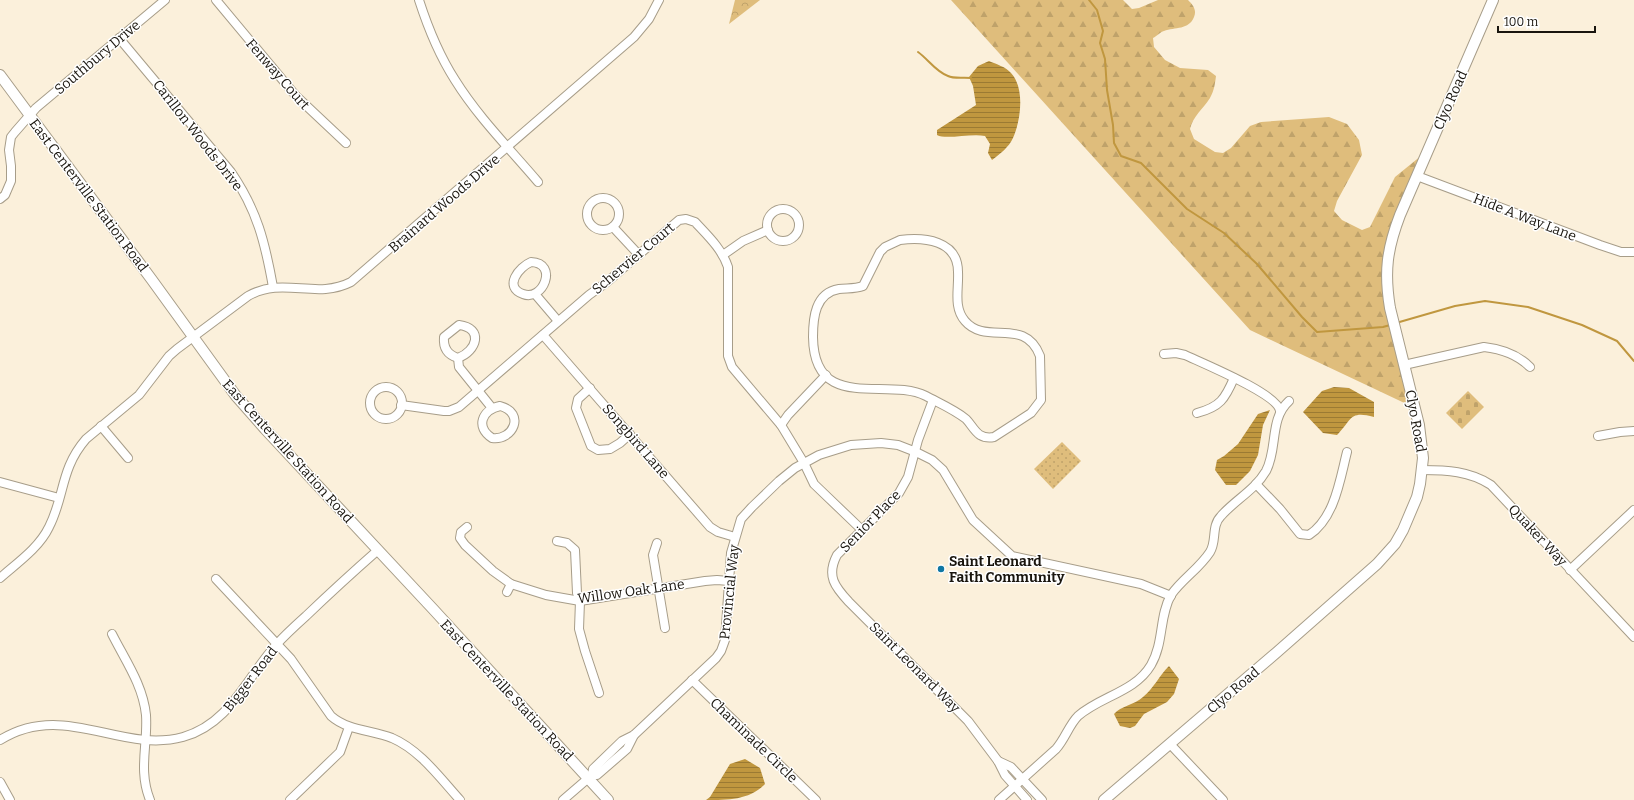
<svg xmlns="http://www.w3.org/2000/svg" width="1634" height="800" font-family="Bitter,serif">
	<defs>
		<pattern id="forest-firs" width="22" height="20" patternUnits="userSpaceOnUse"><rect width="22" height="20" fill="#dfbd7c"/><path d="M5 1l3.5 6h-7zM16 11l3.5 6h-7z" fill="#bfa26a"/></pattern>
		<pattern id="cemetery-stones" width="16" height="16" patternUnits="userSpaceOnUse"><rect width="16" height="16" fill="#dfbd7c"/><path d="M2 7V4a2 2 0 0 1 4 0v3zM10 15v-3a2 2 0 0 1 4 0v3z" fill="#bfa26a"/></pattern>
		<pattern id="park-crowns" width="20" height="18" patternUnits="userSpaceOnUse"><rect width="20" height="18" fill="#dfbd7c"/><path d="M2 6a3 3 0 1 1 6 0M12 15a3 3 0 1 1 6 0" fill="none" stroke="#bfa26a"/></pattern>
		<pattern id="garden-dots" width="8" height="8" patternUnits="userSpaceOnUse"><rect width="8" height="8" fill="#dfbd7c"/><path d="M2 2h.1M6 6h.1" fill="none" stroke="#bfa26a" stroke-width="1.8" stroke-linecap="round"/></pattern>
		<pattern id="water-rules" width="6" height="5" patternUnits="userSpaceOnUse"><rect width="6" height="5" fill="#c0973f"/><path d="M0 2.5h6" fill="none" stroke="#9b7a33"/></pattern>
	</defs>
	<rect width="100%" height="100%" fill="#fbf0db"/>
	<!-- forest -->
	<path fill="url(#forest-firs)" d="M 951,0 L 1123,0 L 1132,9 L 1139,8 L 1158,0 L 1188,0 C 1193,5 1197,10 1194,17 C 1189,30 1175,27 1164,31 C 1160,32 1157,36 1153,38 L 1154,47 L 1165,60 L 1180,68 L 1208,70 L 1216,76 C 1215,84 1214,91 1210,98 C 1203,109 1193,116 1190,129 L 1194,139 L 1215,152 L 1223,153 L 1231,148 L 1250,126 L 1261,122 L 1329,117 L 1347,124 L 1359,140 L 1362,155 L 1337,201 L 1334,211 L 1342,220 L 1362,230 L 1370,227 L 1395,177 L 1427,151 L 1400,215 L 1386,275 L 1415,408 L 1250,330 Z"/>
	<!-- cemetery -->
	<path fill="url(#cemetery-stones)" d="M 1468,391 L 1484,407 L 1462,429 L 1446,413 Z"/>
	<!-- park -->
	<path fill="url(#park-crowns)" d="M 735,0 L 760,0 L 729,24 Z"/>
	<!-- garden -->
	<path fill="url(#garden-dots)" d="M 1062,442 L 1081,461 L 1053,489 L 1034,469 Z"/>
	<!-- water -->
	<g fill="url(#water-rules)">
		<path d="M 989,61 C 996,64 1006,67 1011,73 C 1025,88 1021,120 1013,138 C 1009,147 1000,154 992,160 L 988,153 L 990,144 L 985,136 C 971,133 946,140 937,135 L 937,130 L 976,105 L 973,86 L 969,77 L 978,66 Z"/>
		<path d="M 1334,387 L 1349,388 L 1374,402 L 1374,417 C 1349,410 1352,420 1337,435 L 1323,433 L 1303,412 L 1322,391 Z"/>
		<path d="M 1270,410 L 1263,425 L 1258,455 L 1250,471 L 1236,485 L 1226,485 L 1215,470 L 1217,460 L 1224,456 L 1238,444 L 1258,414 Z"/>
		<path d="M 1169,666 L 1179,679 L 1174,694 L 1167,702 L 1144,714 L 1135,726 L 1130,728 L 1120,726 L 1114,714 C 1121,706 1134,705 1143,697 C 1154,688 1159,676 1169,666 Z"/>
		<path d="M 745,759 L 760,768 L 765,784 C 749,800 729,800 706,800 L 710,797 L 730,764 Z"/>
	</g>
	<g fill="none" stroke-linecap="round" stroke-linejoin="round">
		<!-- stream -->
		<g stroke="#c0973f" stroke-width="2">
			<path d="M 1089,0 L 1097,10 L 1103,31 L 1100,43 L 1105,59 L 1107,90 L 1113,125 L 1114,143 L 1121,156 L 1141,163 L 1187,209 L 1224,233 L 1257,264 L 1302,317 L 1317,332 L 1383,327 L 1390,325"/>
			<path d="M 918,52 C 928,59 936,72 948,76 C 954,79 964,77 971,78"/>
			<path d="M 1396,323 L 1455,306 L 1485,301 L 1528,307 L 1582,325 L 1617,341 L 1634,361"/>
		</g>
		<!-- minor casing -->
		<g stroke="#a79d89" stroke-width="10">
			<g id="minor">
				<path d="M 216,0 L 296,96 L 346,143"/>
				<path d="M 419,0 C 428,28 439,55 455,80 C 478,117 510,149 538,182"/>
				<path d="M 119,38 L 231,172 C 257,210 265,242 273,287"/>
				<path d="M 1417,176 L 1600,245 L 1621,252 L 1634,252"/>
				<circle cx="603" cy="214" r="16"/>
				<path d="M 0,199 L 5,195 L 11,181 L 11,166 L 9,150 L 11,137 L 15,132 L 36,108 L 165,0"/>
				<circle cx="783" cy="225" r="16"/>
				<path d="M 613,227 L 639,255"/>
				<path d="M 900,240 C 924,237 958,240 958,272 C 959,289 953,307 965,321 C 986,346 1025,316 1040,356 L 1041,400 L 1031,413 L 994,437 C 989,438 985,438 980,435 C 974,431 971,424 966,419 C 955,410 939,403 926,396 C 887,376 814,414 813,337 C 813,318 815,293 839,289 C 847,288 855,289 863,286 L 880,252 L 885,247 Z"/>
				<path d="M 723,255 L 743,241 L 768,230"/>
				<path d="M 531,262 C 559,263 543,302 523,294 C 503,287 519,267 531,262 Z"/>
				<path d="M 535,294 L 558,321"/>
				<path d="M 459,325 C 484,328 477,351 458,358 C 448,355 443,348 444,337 Z"/>
				<path d="M 543,335 L 710,527 L 718,532 L 735,537"/>
				<path d="M 1164,354 L 1176,353 L 1185,355 C 1202,363 1278,394 1280,411"/>
				<path d="M 458,358 L 459,367 L 492,408"/>
				<path d="M 1404,365 L 1484,347 C 1502,349 1517,354 1530,367"/>
				<circle cx="386" cy="403" r="16"/>
				<path d="M 590,388 L 578,399 L 576,408 L 591,446 L 598,450 L 610,449 L 620,443 L 630,434"/>
				<path d="M 933,400 L 918,440 L 908,477 L 899,493 L 837,555 C 826,576 835,587 849,602 L 968,721 L 998,761 L 1005,775 L 1027,800"/>
				<path d="M 401,405 L 444,411 L 449,411 L 459,407 L 589,295 L 607,282 L 679,220 L 686,219 L 695,222 C 708,236 722,249 728,267 L 728,356 L 732,367 L 781,425 L 804,463 L 814,484 L 862,530"/>
				<path d="M 500,406 C 526,413 513,441 492,438 C 475,427 482,410 500,406 Z"/>
				<path d="M 1197,413 C 1220,407 1225,399 1234,378"/>
				<path d="M 781,425 L 788,415 L 826,375"/>
				<path d="M 101,426 L 128,458"/>
				<path d="M 1598,436 L 1620,432 L 1634,431"/>
				<path d="M 1422,470 C 1446,470 1470,471 1491,485 L 1634,637"/>
				<path d="M 0,482 L 59,498"/>
				<path d="M 1256,484 L 1280,509 L 1300,534 L 1309,535 C 1335,518 1340,479 1347,452"/>
				<path d="M 467,527 L 461,532 L 460,538 L 465,545 L 493,571 L 511,584 L 546,595 L 580,601 L 705,581 L 717,580 L 729,581"/>
				<path d="M 557,541 L 567,543 L 575,550 L 577,593 L 580,601 L 579,629 L 585,651 L 599,693"/>
				<path d="M 657,543 L 653,555 L 665,628"/>
				<path d="M 1570,570 L 1634,510"/>
				<path d="M 0,578 C 17,563 39,548 49,527 C 65,496 60,469 86,439 L 139,395 L 169,356 L 177,349 L 248,296 C 283,276 316,300 351,282 L 634,37 L 649,19 L 659,0"/>
				<path d="M 216,579 L 291,659 L 331,716 C 348,731 372,730 392,738 C 420,750 440,778 460,800"/>
				<path d="M 507,592 L 511,584"/>
				<path d="M 112,634 C 125,660 143,685 146,715 C 148,745 138,770 150,800"/>
				<path d="M 692,680 L 816,800"/>
				<path d="M 0,740 C 64,700 120,754 183,737 C 230,724 246,678 276,645 C 285,635 296,625 306,616 C 330,593 353,572 378,550"/>
				<path d="M 1170,744 L 1223,800"/>
				<path d="M 998,761 L 1011,767 L 1042,800"/>
				<path d="M 592,775 L 593,769 L 622,741 L 634,735 L 716,658 L 721,651 L 725,640 L 731,553 L 741,519 L 752,507 L 779,481 L 795,468 L 819,455 L 851,445 L 881,443 L 898,445 L 916,452 L 932,460 L 943,470 L 973,520 L 1012,556 L 1141,584 L 1171,596"/>
				<path d="M 0,782 L 10,800"/>
				<path d="M 290,800 L 340,752 L 349,727"/>
				<path d="M 563,800 L 592,775 L 597,775 L 627,749 L 634,735"/>
				<path d="M 999,800 L 1056,749 C 1065,739 1069,725 1078,716 C 1101,696 1135,692 1151,665 C 1164,643 1159,616 1171,595 C 1182,579 1199,569 1210,552 C 1217,541 1211,526 1221,516 C 1235,500 1255,490 1266,471 C 1278,449 1269,419 1289,401"/>
			</g>
		</g>
		<!-- tertiary casing -->
		<g stroke="#a79d89" stroke-width="12">
			<g id="tertiary">
				<path d="M 0,75 L 152,280 L 236,396 L 265,429 L 433,609 L 608,800"/>
				<path d="M 1104,800 L 1276,653 L 1377,564 L 1395,544 L 1403,530 L 1417,497 L 1420,484 L 1423,458 L 1419,425 L 1390,308 C 1384,272 1387,249 1400,215 L 1493,0"/>
			</g>
		</g>
		<!-- minor -->
		<use href="#minor" stroke="#fff" stroke-width="8"/>
		<!-- tertiary -->
		<use href="#tertiary" stroke="#fff" stroke-width="10"/>
	</g>
	<!-- markers -->
	<circle fill="#0f77a3" stroke="#fff" stroke-width="1.5" cx="941" cy="569" r="4"/>
	<g text-anchor="middle" stroke-width="3" stroke-linejoin="round" paint-order="stroke">
		<!-- street labels -->
		<g font-size="14" fill="#19150e" stroke="#fff">
			<text transform="translate(97 57) rotate(-40)" y="5">Southbury Drive</text>
			<text transform="translate(278 74) rotate(49)" y="5">Fenway Court</text>
			<text transform="translate(1450 100) rotate(-66)" y="5">Clyo Road</text>
			<text transform="translate(198 135) rotate(52)" y="5">Carillon Woods Drive</text>
			<text transform="translate(89 195) rotate(53)" y="5">East Centerville Station Road</text>
			<text transform="translate(444 203) rotate(-41)" y="5">Brainard Woods Drive</text>
			<text transform="translate(1525 217) rotate(21)" y="5">Hide A Way Lane</text>
			<text transform="translate(633 258) rotate(-40)" y="5">Schervier Court</text>
			<text transform="translate(1416 421) rotate(80)" y="5">Clyo Road</text>
			<text transform="translate(636 441) rotate(49)" y="5">Songbird Lane</text>
			<text transform="translate(288 451) rotate(48)" y="5">East Centerville Station Road</text>
			<text transform="translate(870 521) rotate(-46)" y="5">Senior Place</text>
			<text transform="translate(1538 535) rotate(47)" y="5">Quaker Way</text>
			<text transform="translate(631 591) rotate(-8)" y="5">Willow Oak Lane</text>
			<text transform="translate(729 592) rotate(-84)" y="5">Provincial Way</text>
			<text transform="translate(915 667) rotate(45)" y="5">Saint Leonard Way</text>
			<text transform="translate(250 679) rotate(-52)" y="5">Bigger Road</text>
			<text transform="translate(507 690) rotate(47)" y="5">East Centerville Station Road</text>
			<text transform="translate(1233 690) rotate(-40)" y="5">Clyo Road</text>
			<text transform="translate(754 740) rotate(44)" y="5">Chaminade Circle</text>
		</g>
		<!-- poi labels -->
		<g font-size="14" font-weight="bold" fill="#19150e" stroke="#fff" text-anchor="start">
			<text x="949" y="566">Saint Leonard<tspan x="949" dy="16">Faith Community</tspan></text>
		</g>
	</g>
	<!-- scale -->
	<path d="M1498 26v6h97v-6" fill="none" stroke="#19150e" stroke-width="2"/>
	<text x="1504" y="26" font-size="12" fill="#19150e" stroke="#ffffff" stroke-width="3" paint-order="stroke">100 m</text>
</svg>
